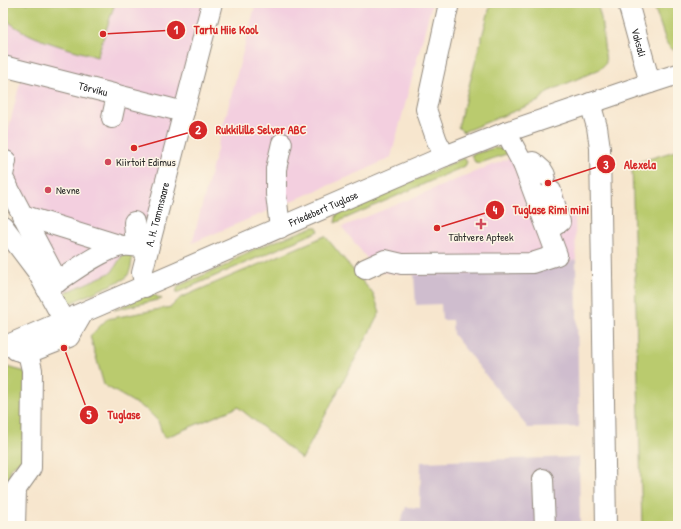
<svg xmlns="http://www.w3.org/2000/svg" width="681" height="529" font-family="'Patrick Hand',sans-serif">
	<rect width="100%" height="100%" fill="#fcf5e5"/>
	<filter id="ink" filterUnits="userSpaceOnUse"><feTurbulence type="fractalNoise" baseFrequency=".025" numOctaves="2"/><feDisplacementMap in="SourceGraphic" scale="8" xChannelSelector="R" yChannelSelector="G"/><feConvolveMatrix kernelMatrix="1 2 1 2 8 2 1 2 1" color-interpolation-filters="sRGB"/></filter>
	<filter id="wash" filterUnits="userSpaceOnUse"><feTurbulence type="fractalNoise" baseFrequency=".012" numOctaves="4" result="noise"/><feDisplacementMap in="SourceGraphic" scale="16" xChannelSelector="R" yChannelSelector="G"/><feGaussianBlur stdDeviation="0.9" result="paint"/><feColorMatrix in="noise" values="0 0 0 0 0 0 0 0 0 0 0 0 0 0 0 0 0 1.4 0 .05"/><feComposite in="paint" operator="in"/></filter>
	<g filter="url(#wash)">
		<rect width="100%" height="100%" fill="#f7e6ce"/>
		<!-- built -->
		<g fill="#f3cfdf">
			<path d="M 3,3 L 212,3 L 184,112 L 3,66 Z"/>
			<path d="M 256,3 L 432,3 L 391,157 L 365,170 L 192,243 Z"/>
			<path d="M 22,74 L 177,116 L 149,226 L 123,254 L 112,272 L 58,296 L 3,152 Z"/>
			<path d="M 526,152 L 554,177 L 566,211 L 575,212 L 576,260 L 536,271 L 419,275 L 378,272 L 342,227 L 482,169 Z"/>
		</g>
		<!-- industrial -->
		<g fill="#cfbdce">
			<path d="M 576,260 L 579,427 L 528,428 L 453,334 L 452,320 L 442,320 L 441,304 L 416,305 L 414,275 L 536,271 Z"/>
			<path d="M 579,457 L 580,526 L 303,526 L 309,524 L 399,526 L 406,507 L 420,508 L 421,462 Z"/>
		</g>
		<!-- green -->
		<g fill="#bacb6e" stroke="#727b4c">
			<path d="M 3,3 L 115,3 L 97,57 C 69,48 23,39 3,16 Z"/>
			<path d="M 491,3 L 597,3 L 601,18 L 606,63 L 600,69 L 547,92 L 539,101 L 463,132 L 458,127 Z"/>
			<path d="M 653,3 L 678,3 L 678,51 L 673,50 L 667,44 Z"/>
			<path d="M 494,148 L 505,149 L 509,153 L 480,163 L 475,162 L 471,155 Z"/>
			<path d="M 678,150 L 678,526 L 642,526 L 632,164 Z"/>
			<path d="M 464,158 L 467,162 L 465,166 L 335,223 L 337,214 Z"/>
			<path d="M 313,227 L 317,227 L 319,231 L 176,293 L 178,286 L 227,265 L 236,258 L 255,249 Z"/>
			<path d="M 325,236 L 373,294 L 380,312 L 302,459 L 238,407 L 164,438 L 158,421 L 147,410 L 104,385 L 90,336 L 107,319 L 171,307 L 180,298 Z"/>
			<path d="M 123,254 L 127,254 L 132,257 C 132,264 130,275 124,279 L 66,305 L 58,296 L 112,272 Z"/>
			<path d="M 149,294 L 154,295 L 162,299 L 114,310 Z"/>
			<path d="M 3,366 L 26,372 L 24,459 L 10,468 L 10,511 L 3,511 Z"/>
		</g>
	</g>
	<g filter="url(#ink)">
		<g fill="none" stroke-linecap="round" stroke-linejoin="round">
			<!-- minor casing -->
			<g stroke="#91887c" stroke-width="22">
				<g id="minor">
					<path id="s1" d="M 628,3 L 650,83"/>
					<path id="s2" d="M 3,66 L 184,112"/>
					<path d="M 590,103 L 597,127 L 600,148 L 606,526"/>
					<path d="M 112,118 L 117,95"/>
					<path d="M 445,156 L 437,141 L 426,109 L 449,3"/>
					<path d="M 523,164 L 533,162 L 542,170 L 545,175"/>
					<path d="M 3,175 L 6,161"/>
					<path d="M 3,178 L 58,282"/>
					<path d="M 22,215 L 122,246"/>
					<path d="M 134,222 L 135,234 L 142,247"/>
					<path d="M 3,226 L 37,271 L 64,321"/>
					<path d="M 280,228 L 276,194 L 276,169 L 282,143"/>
					<path d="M 548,230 L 560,222 L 551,191"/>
					<path d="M 365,269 L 385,260 L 402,264 L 532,263 L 557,255 L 523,164 L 506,132"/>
					<path id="s3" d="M 145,287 L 142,273 L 212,3"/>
					<path d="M 47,289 C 65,277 103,248 123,246 C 132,245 140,247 148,249"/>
					<path id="s4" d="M 3,347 L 445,156 L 506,132 L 650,83 L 678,74"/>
					<path d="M 16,350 L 28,353 L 69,337 L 83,313"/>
					<path d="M 543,479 L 545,526"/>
					<path d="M 15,526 L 16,489 L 31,468 L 32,370 L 28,353"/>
				</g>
			</g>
			<!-- minor -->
			<use href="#minor" stroke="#fff" stroke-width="20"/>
		</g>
	</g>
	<!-- markers -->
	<g fill="#d1495b" stroke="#fcf5e5" stroke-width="1.5">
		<circle cx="108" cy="162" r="4"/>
		<circle cx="48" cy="190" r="4"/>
		<path d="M479 218h4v4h4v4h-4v4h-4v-4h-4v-4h4z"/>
	</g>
	<g text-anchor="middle" stroke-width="3" stroke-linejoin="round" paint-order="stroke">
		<!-- street labels -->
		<g font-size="11" fill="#2b2b2b" stroke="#fcf5e5">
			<text dy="4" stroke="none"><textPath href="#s1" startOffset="41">Vaksali</textPath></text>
			<text dy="4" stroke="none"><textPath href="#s2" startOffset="93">Tõrviku</textPath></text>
			<text dy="4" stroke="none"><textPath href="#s4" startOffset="349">Friedebert Tuglase</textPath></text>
			<text dy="4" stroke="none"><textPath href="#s3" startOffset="75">A. H. Tammsaare</textPath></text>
		</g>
		<!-- poi labels -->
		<g font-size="11" fill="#2b2b2b" stroke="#fcf5e5" text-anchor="start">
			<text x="116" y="166">Kiirtoit Edimus</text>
			<text x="56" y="194">Nevne</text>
			<text x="481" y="241" text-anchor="middle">Tähtvere Apteek</text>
		</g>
	</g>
	<!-- callouts -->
	<path fill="none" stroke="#d62828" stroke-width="1.5" d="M103 34L176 30M134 148L198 130M548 183L606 164M437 228L495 210M64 348L89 415"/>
	<g fill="#d62828" stroke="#fcf5e5" stroke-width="1.5">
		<circle cx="103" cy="34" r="4"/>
		<circle cx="134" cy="148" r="4"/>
		<circle cx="548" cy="183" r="4"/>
		<circle cx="437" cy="228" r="4"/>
		<circle cx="64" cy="348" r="4"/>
		<circle cx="176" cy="30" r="10"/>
		<circle cx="198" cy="130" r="10"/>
		<circle cx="606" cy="164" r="10"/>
		<circle cx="495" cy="210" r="10"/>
		<circle cx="89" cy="415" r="10"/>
	</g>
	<g font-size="12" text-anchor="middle" font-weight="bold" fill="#fff">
		<text x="176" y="34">1</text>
		<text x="198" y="134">2</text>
		<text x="606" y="169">3</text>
		<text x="495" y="214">4</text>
		<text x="89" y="419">5</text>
	</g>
	<g font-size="12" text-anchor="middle" font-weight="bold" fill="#d62828" stroke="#fcf5e5" stroke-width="3" stroke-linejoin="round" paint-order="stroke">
		<text x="226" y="34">Tartu Hiie Kool</text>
		<text x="261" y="134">Rukkilille Selver ABC</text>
		<text x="640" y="169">Alexela</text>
		<text x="551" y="214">Tuglase Rimi mini</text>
		<text x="124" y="419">Tuglase</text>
	</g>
	<!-- margin -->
	<rect width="681" height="529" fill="none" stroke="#fcf5e5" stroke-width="16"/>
</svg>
